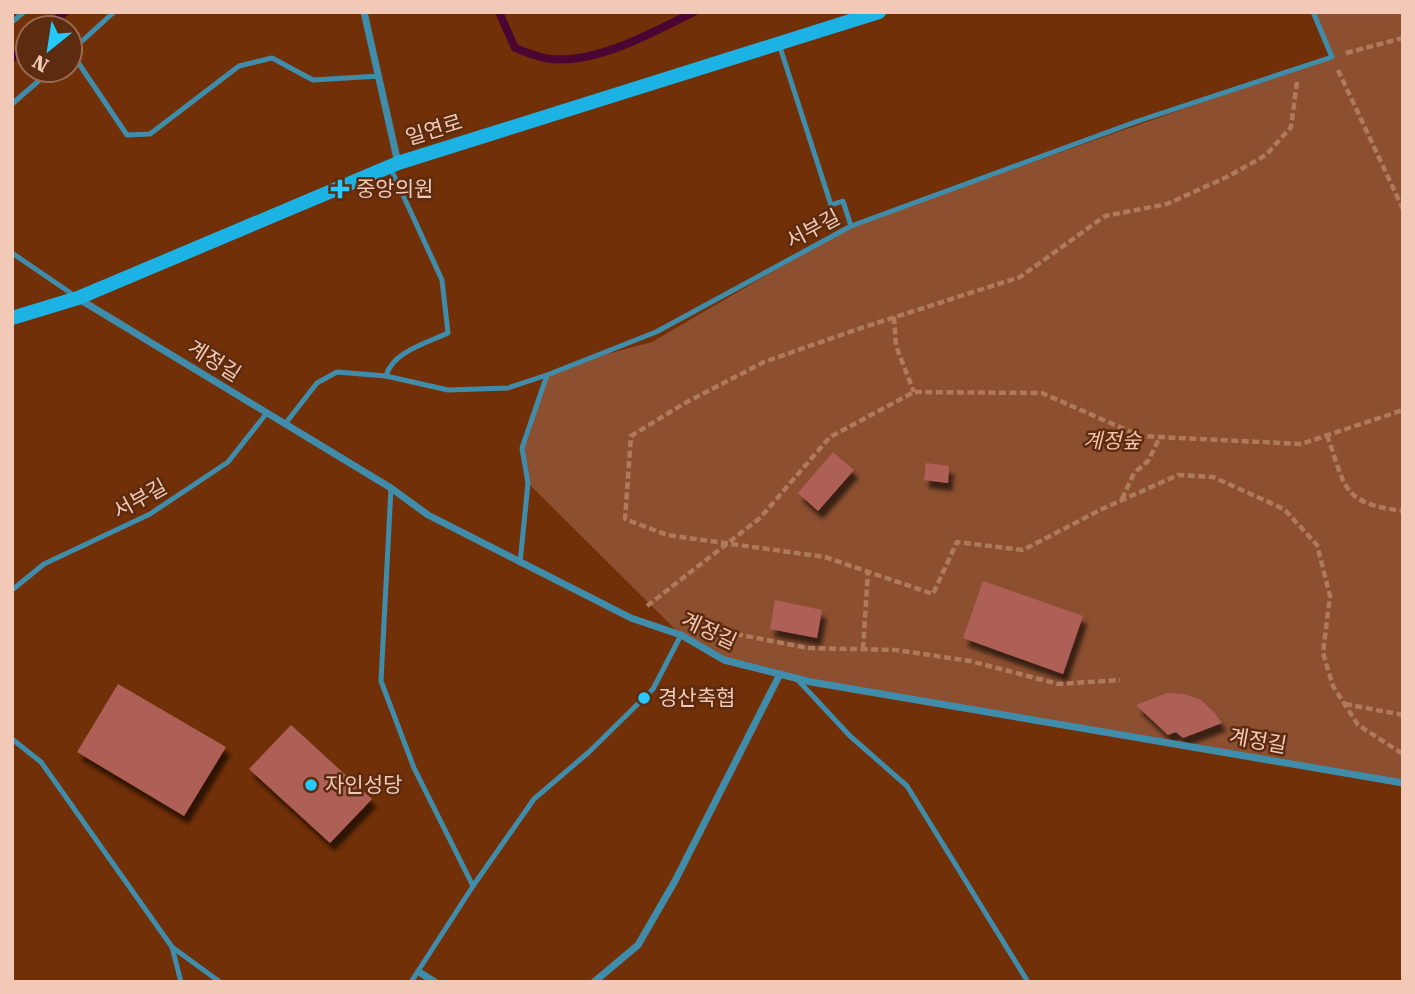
<svg xmlns="http://www.w3.org/2000/svg" width="1415" height="994" font-family="'Roboto Serif','Noto Sans KR',serif">
	<defs>
		<filter id="shadow"><feDropShadow dx="4.5" dy="8" stdDeviation="2" flood-color="#0009"/></filter>
	</defs>
	<rect width="100%" height="100%" fill="#713007"/>
	<!-- green -->
	<path fill="#8c4f30" d="M 1313,12 L 1403,12 L 1403,783 L 811,682 L 724,660 L 681,635 L 528,483 L 522,448 L 547,375 L 566,365 L 652,342 L 851,226 L 1331,57 Z"/>
	<g fill="none" stroke-linecap="round" stroke-linejoin="round">
		<!-- stream -->
		<g stroke="#4a0532" stroke-width="8">
			<path d="M 499,12 L 515,48 C 526,52 539,58 551,59 C 597,64 653,32 694,12"/>
			<path d="M 47,28 L 65,12"/>
			<path d="M 12,58 L 28,44"/>
		</g>
	</g>
	<!-- building -->
	<g fill="#ae5f57" filter="url(#shadow)">
		<path d="M 833,452 L 854,470 L 818,511 L 798,493 Z"/>
		<path d="M 926,463 L 949,466 L 948,483 L 924,480 Z"/>
		<path d="M 983,581 L 1083,616 L 1063,674 L 963,638 Z"/>
		<path d="M 775,600 L 822,610 L 817,638 L 770,629 Z"/>
		<path d="M 118,684 L 226,747 L 184,816 L 77,752 Z"/>
		<path d="M 1167,693 L 1184,694 L 1201,700 L 1215,713 L 1222,723 L 1183,738 L 1176,732 L 1168,735 L 1136,705 Z"/>
		<path d="M 291,725 L 372,799 L 330,843 L 249,769 Z"/>
	</g>
	<g fill="none" stroke-linecap="round" stroke-linejoin="round">
		<!-- path -->
		<g stroke="#af7a5c" stroke-width="4.5" stroke-dasharray="7 3.5" stroke-linecap="butt">
			<path d="M 1346,53 L 1403,38"/>
			<path d="M 1338,70 L 1403,209"/>
			<path d="M 1297,82 L 1291,127 L 1266,155 L 1227,177 L 1167,204 L 1105,216 L 1020,277 L 858,329 L 764,362 L 685,403 L 631,436 L 625,519 L 667,535 L 825,557 L 933,594 L 957,542 L 1023,550 L 1102,509 L 1178,475 L 1213,477 L 1284,509 L 1317,545 L 1330,596 L 1323,653 L 1333,686 L 1358,725 L 1403,754"/>
			<path d="M 894,317 L 896,346 L 914,392"/>
			<path d="M 1327,435 C 1346,488 1341,503 1403,511"/>
			<path d="M 1122,499 L 1134,473 L 1148,461 L 1160,437"/>
			<path d="M 647,606 L 760,518 L 830,437 L 914,392 L 1042,393 L 1140,436 L 1301,444 L 1403,410"/>
			<path d="M 705,628 L 808,648 L 896,650 L 970,661 L 1058,684 L 1120,680"/>
			<path d="M 863,649 L 868,571"/>
			<path d="M 1345,704 L 1403,715"/>
		</g>
		<!-- lane -->
		<g stroke="#408dab" stroke-width="5">
			<path d="M 12,22 L 24,12"/>
			<path d="M 779,44 L 831,205 L 843,201 L 851,226"/>
			<path d="M 70,52 L 114,12"/>
			<path d="M 71,52 L 127,135 L 150,134 L 239,66 L 272,58 L 313,80 L 379,76"/>
			<path d="M 12,104 L 51,70"/>
			<path d="M 12,253 L 75,296"/>
			<path d="M 386,376 C 392,352 427,343 448,333 L 442,280 L 391,169"/>
			<path d="M 285,424 L 317,383 L 337,372 L 386,376 L 448,390 L 508,388 L 547,375 L 656,332 L 851,226 L 1138,121 L 1332,57 L 1313,12"/>
			<path d="M 391,488 L 381,681 L 414,768 L 473,886"/>
			<path d="M 520,563 L 528,483 L 522,448 L 547,375"/>
			<path d="M 12,590 L 44,564 L 150,514 L 228,462 L 266,414"/>
			<path d="M 796,678 L 850,736 L 907,786 L 1028,982"/>
			<path d="M 12,739 L 41,762 L 172,947 L 181,982"/>
			<path d="M 172,947 L 220,982"/>
			<path d="M 411,982 L 473,886 L 534,799 L 589,752 L 653,689 L 681,635"/>
		</g>
		<!-- street -->
		<g stroke="#408dab" stroke-width="7">
			<path d="M 364,12 L 398,163"/>
			<path d="M 79,299 L 391,488 L 428,515 L 631,618 L 681,635 L 724,660 L 811,682 L 1403,783"/>
			<path d="M 419,972 L 435,982"/>
			<path d="M 594,982 L 638,945 L 675,881 L 780,674"/>
		</g>
		<!-- secondary -->
		<path stroke="#1cb3e4" stroke-width="14" d="M 12,318 L 78,298 L 398,163 L 879,12"/>
	</g>
	<!-- markers -->
	<g fill="#25c9fe" stroke="#5d2b0f" stroke-width="2.5">
		<path d="M336.5 178.5h7v7h7v7h-7v7h-7v-7h-7v-7h7z"/>
		<circle cx="644" cy="698" r="7"/>
		<circle cx="311" cy="785" r="7"/>
	</g>
	<g text-anchor="middle" stroke-width="5" stroke-linejoin="round" paint-order="stroke">
		<!-- street labels -->
		<g font-size="21" fill="#f1c9b6" stroke="#5d2b0f">
			<text transform="translate(434 130) rotate(-17)" y="7">일연로</text>
			<text transform="translate(813 229) rotate(-28)" y="7">서부길</text>
			<text transform="translate(214 361) rotate(32)" y="7">계정길</text>
			<text transform="translate(140 499) rotate(-29)" y="7">서부길</text>
			<text transform="translate(709 631) rotate(25)" y="7">계정길</text>
			<text transform="translate(1258 741) rotate(10)" y="7">계정길</text>
		</g>
		<!-- poi labels -->
		<g font-size="21" fill="#f1c9b6" stroke="#5d2b0f" text-anchor="start">
			<text x="356" y="196">중앙의원</text>
			<text x="658" y="705">경산축협</text>
			<text x="325" y="792">자인성당</text>
		</g>
		<!-- park labels -->
		<g font-size="21" font-style="italic" fill="#f3c1a9" stroke="#5d2b0f">
			<text x="1112" y="448">계정숲</text>
		</g>
	</g>
	<!-- border -->
	<rect width="1415" height="994" fill="none" stroke="#f1c9b6" stroke-width="28"/>
	<!-- north arrow -->
	<g transform="translate(49 49) rotate(210)"><circle r="33" fill="#5d2b0f" stroke="#986a52" stroke-width="2"/>
	<path d="M0-5L12 26L0 18L-12 26Z" fill="#25c9fe"/>
	<text y="-10" font-size="19" font-weight="bold" text-anchor="middle" fill="#f1c9b6">N</text>
	</g>
</svg>
